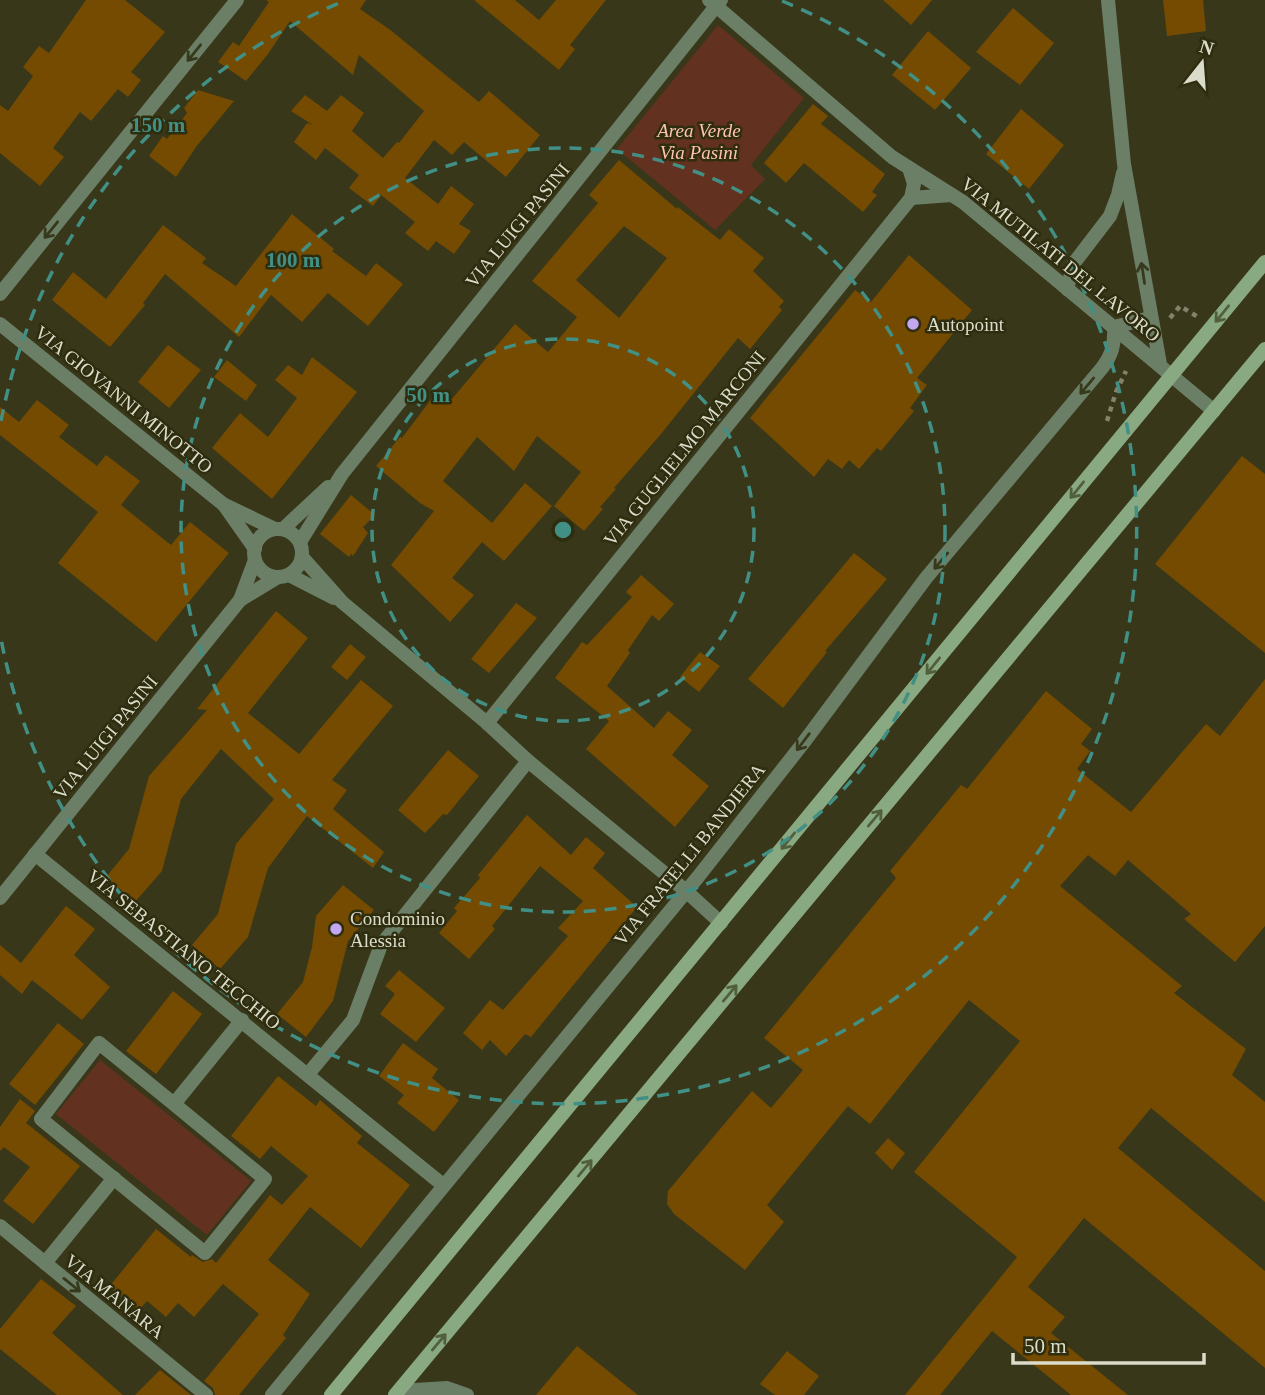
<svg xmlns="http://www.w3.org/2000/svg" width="1265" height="1395" font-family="'Times New Roman',serif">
	<rect width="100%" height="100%" fill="#38371a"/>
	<!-- green -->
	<g fill="#63311f">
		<path d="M 718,25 L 804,98 L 751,165 L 765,179 L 715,230 L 617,149 Z"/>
		<path d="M 100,1060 L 251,1181 L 207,1235 L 56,1114 Z"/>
	</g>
	<!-- building -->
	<g fill="#744b00" fill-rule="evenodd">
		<path d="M 86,0 L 125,0 L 165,32 L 131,72 L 141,80 L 128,97 L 118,89 L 91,121 L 80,112 L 53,148 L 64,157 L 40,186 L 0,153 L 0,105 L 8,111 L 33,76 L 23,67 L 39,46 L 49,53 Z"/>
		<path d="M 266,0 L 366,0 L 360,9 L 389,29 L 479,102 L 489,91 L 540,135 L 506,177 L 464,142 L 452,155 L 434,140 L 405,178 L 438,204 L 451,186 L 474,204 L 459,224 L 471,231 L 454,254 L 436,241 L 428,251 L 405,233 L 415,222 L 381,195 L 373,206 L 349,188 L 359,175 L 325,148 L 316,160 L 294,142 L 307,123 L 313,125 L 291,111 L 305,95 L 327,111 L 341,95 L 364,113 L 352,131 L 383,158 L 397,142 L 399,143 L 424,111 L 359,55 L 353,75 L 290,21 L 268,54 L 246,81 L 218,62 L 233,42 L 239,46 L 269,2 Z"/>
		<path d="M 474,0 L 515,0 L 539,20 L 556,0 L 606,0 L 570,45 L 575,49 L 559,70 Z"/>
		<path d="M 883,0 L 932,0 L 911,25 Z"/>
		<path d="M 1163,0 L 1203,0 L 1206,31 L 1167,36 Z"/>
		<path d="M 1013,8 L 1054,43 L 1020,85 L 976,52 Z"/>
		<path d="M 928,31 L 971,68 L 935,110 L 892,75 Z"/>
		<path d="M 198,90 L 234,101 L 196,147 L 176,177 L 149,156 L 163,136 L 167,139 L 187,113 L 184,108 Z"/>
		<path d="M 813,104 L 828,116 L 821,124 L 885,174 L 872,192 L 877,195 L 863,212 L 804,163 L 786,183 L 764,163 Z"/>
		<path d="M 1021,109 L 1064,145 L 1029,189 L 986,154 Z"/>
		<path d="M 619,160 L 677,209 L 678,207 L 720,240 L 729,229 L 764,258 L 753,271 L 784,301 L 779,307 L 782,310 L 750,349 L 738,338 L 661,434 L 614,488 L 616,489 L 600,507 L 603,509 L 584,531 L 554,506 L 581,472 L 537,436 L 514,471 L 477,437 L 443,481 L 492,523 L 525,483 L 552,506 L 504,561 L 482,542 L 452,578 L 474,595 L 450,622 L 391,565 L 434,511 L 420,503 L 376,466 L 400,437 L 402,438 L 438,390 L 451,400 L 515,324 L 548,352 L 577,317 L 532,281 L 598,203 L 589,195 ZM 624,226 L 667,258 L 619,318 L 576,280 Z"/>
		<path d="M 292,214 L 334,249 L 332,251 L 366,276 L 376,263 L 403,284 L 368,326 L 328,293 L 302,322 L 271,295 L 239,337 L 165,274 L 143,303 L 145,305 L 110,347 L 52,300 L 73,272 L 106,299 L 163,225 L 206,258 L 202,263 L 236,286 Z"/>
		<path d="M 909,255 L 972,310 L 917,378 L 927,385 L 910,408 L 914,411 L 881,451 L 877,448 L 859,469 L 849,460 L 842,469 L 828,459 L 814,477 L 750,418 L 855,290 L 871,302 Z"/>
		<path d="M 168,345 L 201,370 L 169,408 L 138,382 Z"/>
		<path d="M 312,357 L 357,392 L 272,499 L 212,448 L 240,413 L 268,437 L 297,398 L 275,380 L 288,365 L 302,375 Z"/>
		<path d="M 227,360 L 257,385 L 246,401 L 214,377 Z"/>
		<path d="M 37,400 L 69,425 L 59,437 L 97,466 L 106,455 L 140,481 L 121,505 L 171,545 L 190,522 L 229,553 L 156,642 L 58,563 L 98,512 L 0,435 L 0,407 L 19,422 Z"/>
		<path d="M 1242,456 L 1265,474 L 1265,653 L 1155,564 Z"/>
		<path d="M 351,495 L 375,515 L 363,527 L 368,533 L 353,556 L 351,554 L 349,557 L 320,534 Z"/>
		<path d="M 854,553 L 887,579 L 825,651 L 827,652 L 783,708 L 748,679 Z"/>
		<path d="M 641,575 L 674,604 L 659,621 L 652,615 L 628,650 L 630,653 L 607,686 L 654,728 L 668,711 L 692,730 L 672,755 L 709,786 L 675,827 L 586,749 L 609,721 L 555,678 L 582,642 L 587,645 L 632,597 L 626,592 Z"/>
		<path d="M 516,603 L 537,618 L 489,673 L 471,659 Z"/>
		<path d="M 276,611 L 308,638 L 248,713 L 299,754 L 361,680 L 393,706 L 332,780 L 347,790 L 333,809 L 384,852 L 373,868 L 307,816 L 268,868 L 248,937 L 220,969 L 192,945 L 218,914 L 236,844 L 274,799 L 221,749 L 181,799 L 162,871 L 135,902 L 106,877 L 129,849 L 149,776 L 207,710 L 197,709 Z"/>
		<path d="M 350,644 L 366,657 L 347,680 L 331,667 Z"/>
		<path d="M 700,652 L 720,666 L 699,692 L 680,677 Z"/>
		<path d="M 1265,679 L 1265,926 L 1235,962 L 1184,919 L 1191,914 L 1128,860 L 1115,876 L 1088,855 L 1060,886 L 1182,986 L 1174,993 L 1246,1049 L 1232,1075 L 1265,1102 L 1265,1202 L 1151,1108 L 1118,1148 L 1265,1271 L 1265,1368 L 1084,1218 L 1028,1287 L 1065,1317 L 1051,1333 L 1128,1395 L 1071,1395 L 992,1331 L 940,1395 L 905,1395 L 1017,1257 L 914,1172 L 1020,1041 L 969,1000 L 870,1124 L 848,1106 L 767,1205 L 784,1222 L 745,1270 L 674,1214 L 667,1204 L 668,1191 L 752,1091 L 771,1108 L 803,1070 L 764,1038 L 896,878 L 890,871 L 961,785 L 967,789 L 1046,691 L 1092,729 L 1081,744 L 1090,751 L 1077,769 L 1131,812 L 1206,724 L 1220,736 Z"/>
		<path d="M 448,750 L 479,776 L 447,815 L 443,814 L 425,833 L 398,810 Z"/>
		<path d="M 527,815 L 571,855 L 586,837 L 605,853 L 593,868 L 637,907 L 531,1037 L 525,1034 L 506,1056 L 490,1040 L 482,1050 L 463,1033 L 490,1000 L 503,1010 L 568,936 L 558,928 L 583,901 L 540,866 L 492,926 L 495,929 L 469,959 L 439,933 L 457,911 L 454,908 L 480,878 L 478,875 Z"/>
		<path d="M 343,885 L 374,910 L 348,941 L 333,1001 L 306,1037 L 277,1014 L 303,982 L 312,947 L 316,916 Z"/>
		<path d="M 66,906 L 95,929 L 74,955 L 110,987 L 82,1020 L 32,980 L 22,994 L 0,975 L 0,945 L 21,963 Z"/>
		<path d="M 399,970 L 445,1008 L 416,1042 L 380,1014 L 395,994 L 385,986 Z"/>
		<path d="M 173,991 L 202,1014 L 156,1074 L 126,1051 Z"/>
		<path d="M 58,1023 L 84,1044 L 35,1105 L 9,1084 Z"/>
		<path d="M 403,1043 L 438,1069 L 432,1078 L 459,1100 L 434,1132 L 397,1103 L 404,1095 L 379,1076 Z"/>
		<path d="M 278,1076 L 316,1106 L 320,1100 L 362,1136 L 357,1143 L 410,1185 L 361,1248 L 310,1207 L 268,1260 L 310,1294 L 283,1335 L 286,1338 L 239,1395 L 215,1395 L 213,1388 L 204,1381 L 259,1314 L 223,1284 L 194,1317 L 178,1303 L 166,1317 L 147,1301 L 138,1311 L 109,1287 L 156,1229 L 191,1257 L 192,1255 L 203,1262 L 212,1259 L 216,1263 L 270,1195 L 282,1205 L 308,1176 L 271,1146 L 260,1159 L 231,1136 Z"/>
		<path d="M 20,1099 L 35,1111 L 26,1123 L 80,1166 L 33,1224 L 3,1201 L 30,1167 L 4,1147 L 0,1151 L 0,1127 Z"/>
		<path d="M 888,1138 L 905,1153 L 892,1170 L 875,1153 Z"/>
		<path d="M 41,1279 L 76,1306 L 52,1333 L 123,1395 L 57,1395 L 0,1349 L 0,1329 Z"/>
		<path d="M 577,1346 L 638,1395 L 536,1395 Z"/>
		<path d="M 787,1351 L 819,1376 L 804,1395 L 775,1395 L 760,1384 Z"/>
		<path d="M 160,1370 L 191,1395 L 135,1395 Z"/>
	</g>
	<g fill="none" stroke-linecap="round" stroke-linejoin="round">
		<!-- path -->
		<g stroke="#83826b" stroke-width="4.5" stroke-dasharray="5 5" stroke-linecap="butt">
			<path d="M 1170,318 L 1180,306 L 1198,317"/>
			<path d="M 1107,421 L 1116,392 L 1126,371"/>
		</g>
		<!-- street -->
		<g stroke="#6b7f67" stroke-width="14">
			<path d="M 709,0 L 892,157 L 963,202 L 1214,411"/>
			<path d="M 1108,0 L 1124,164 L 1160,364"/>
			<path d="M 911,198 L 952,195"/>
			<path d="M 1067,289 L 1074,263 L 1110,216 L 1118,195 L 1123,173"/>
			<path d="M 0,294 L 237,0"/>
			<path d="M 0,324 L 223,504 L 275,529"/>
			<path d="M 224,505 L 255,549"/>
			<circle cx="278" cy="553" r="24"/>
			<path d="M 283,529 L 328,487"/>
			<path d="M 300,542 L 342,474 L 721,0"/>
			<path d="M 302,557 L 342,602 L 487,723 L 528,761 L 686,891 L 721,923"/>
			<path d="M 289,575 L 334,598"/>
			<path d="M 240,600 L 255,560"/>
			<path d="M 487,723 L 911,198 L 914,184 L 909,168"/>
			<path d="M 35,854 L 443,1185"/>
			<path d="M 0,898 L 240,600 L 278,577"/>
			<path d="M 309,1073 L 353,1020 L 381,945 L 528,761"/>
			<path d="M 174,1104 L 265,1179 L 205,1253 L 41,1119 L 99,1043 L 174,1104 L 242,1020"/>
			<path d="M 0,1226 L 206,1395"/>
			<path d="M 45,1263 L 114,1178"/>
			<path d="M 399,1391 L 447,1388 L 467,1395"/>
			<path d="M 272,1395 L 698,877 L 804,742 L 926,578 L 1102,368 C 1112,355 1115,344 1114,327 L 1150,318"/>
		</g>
		<!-- secondary -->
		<g stroke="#89a982" stroke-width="14">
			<path d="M 331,1395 L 1265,262"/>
			<path d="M 395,1395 L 1265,349"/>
		</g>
	</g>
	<!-- one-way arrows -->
	<defs><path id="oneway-shaft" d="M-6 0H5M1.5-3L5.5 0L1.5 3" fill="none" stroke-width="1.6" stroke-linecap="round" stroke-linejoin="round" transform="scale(1.75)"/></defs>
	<g stroke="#37391c">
		<use href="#oneway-shaft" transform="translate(194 53) rotate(129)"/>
		<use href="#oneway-shaft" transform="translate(51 230) rotate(129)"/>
		<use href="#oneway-shaft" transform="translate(1143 273) rotate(-99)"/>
		<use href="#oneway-shaft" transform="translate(1087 386) rotate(130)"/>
		<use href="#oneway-shaft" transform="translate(941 561) rotate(130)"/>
		<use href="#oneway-shaft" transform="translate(803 742) rotate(127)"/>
		<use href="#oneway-shaft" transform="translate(72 1285) rotate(39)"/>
	</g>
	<g stroke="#525f3d">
		<use href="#oneway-shaft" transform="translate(1222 314) rotate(129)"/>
		<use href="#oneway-shaft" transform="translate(1077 490) rotate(129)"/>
		<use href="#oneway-shaft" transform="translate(933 666) rotate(129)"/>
		<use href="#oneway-shaft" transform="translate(875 818) rotate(-50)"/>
		<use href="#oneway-shaft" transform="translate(788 841) rotate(129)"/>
		<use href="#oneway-shaft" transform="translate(730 993) rotate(-50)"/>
		<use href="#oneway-shaft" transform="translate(585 1168) rotate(-50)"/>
		<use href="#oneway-shaft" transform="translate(439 1342) rotate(-50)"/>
	</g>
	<!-- distance rings -->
	<g fill="none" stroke="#429085" stroke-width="3.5" stroke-dasharray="12 9">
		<circle cx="563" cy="530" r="191"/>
		<circle cx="563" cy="530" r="382"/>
		<path d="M1 421A573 573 0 0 1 344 1M782 1A573 573 0 1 1 1 639"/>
	</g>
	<!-- markers -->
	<g fill="#c3a7f2" stroke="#2e2d0f" stroke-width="2.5">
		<circle cx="913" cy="324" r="7"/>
		<circle cx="336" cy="929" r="7"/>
	</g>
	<g text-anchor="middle" stroke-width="5" stroke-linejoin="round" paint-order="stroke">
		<!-- park labels -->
		<g font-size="19" font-style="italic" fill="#ffc3ad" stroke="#2e2d0f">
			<text x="699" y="137">Area Verde<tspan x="699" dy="22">Via Pasini</tspan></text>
		</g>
		<!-- street labels -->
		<g font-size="19" fill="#dbdcca" stroke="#2e2d0f">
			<text transform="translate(517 225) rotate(-51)" y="7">VIA LUIGI PASINI</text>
			<text transform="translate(1061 259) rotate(39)" y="7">VIA MUTILATI DEL LAVORO</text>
			<text transform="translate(124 399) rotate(39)" y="7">VIA GIOVANNI MINOTTO</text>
			<text transform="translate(684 448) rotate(-51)" y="7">VIA GUGLIELMO MARCONI</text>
			<text transform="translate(105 737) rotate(-51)" y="7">VIA LUIGI PASINI</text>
			<text transform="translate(689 854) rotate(-51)" y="7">VIA FRATELLI BANDIERA</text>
			<text transform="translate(184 949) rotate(39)" y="7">VIA SEBASTIANO TECCHIO</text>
			<text transform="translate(115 1296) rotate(39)" y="7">VIA MANARA</text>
		</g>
		<!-- poi labels -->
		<g font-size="19" fill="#dbdcca" stroke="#2e2d0f" text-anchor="start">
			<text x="927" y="331">Autopoint</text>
			<text x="350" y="925">Condominio<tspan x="350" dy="22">Alessia</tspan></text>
		</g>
	</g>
	<circle cx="563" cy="530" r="10" fill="#429085" stroke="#2e2d0f" stroke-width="3.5"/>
	<g font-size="21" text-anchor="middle" font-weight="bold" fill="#429085" stroke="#2e2d0f" stroke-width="5" stroke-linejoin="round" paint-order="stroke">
		<text x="158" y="132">150 m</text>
		<text x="293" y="267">100 m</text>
		<text x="428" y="402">50 m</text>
	</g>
	<!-- north arrow -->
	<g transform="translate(1202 63) rotate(17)" stroke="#2e2d0f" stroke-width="5" paint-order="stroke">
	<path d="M0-5L12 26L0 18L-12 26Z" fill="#dbdcca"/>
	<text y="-10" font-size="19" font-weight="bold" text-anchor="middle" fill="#dbdcca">N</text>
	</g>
	<!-- scale -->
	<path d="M1013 1353v10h191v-10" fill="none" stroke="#dbdcca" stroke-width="3.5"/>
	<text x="1024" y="1353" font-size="21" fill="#dbdcca" stroke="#2e2d0f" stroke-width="5" paint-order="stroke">50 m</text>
</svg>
